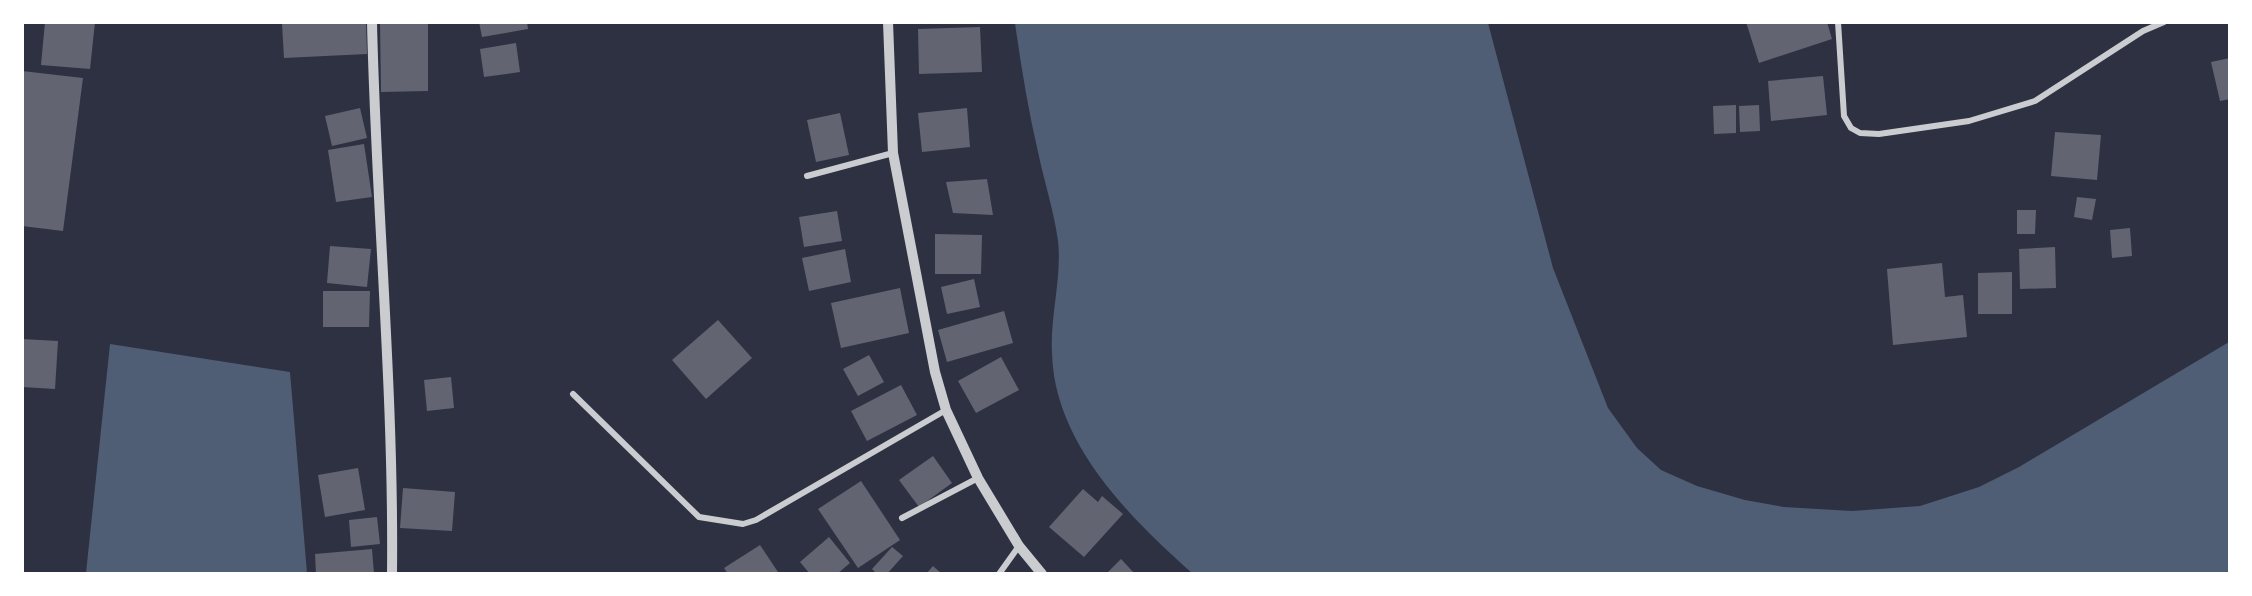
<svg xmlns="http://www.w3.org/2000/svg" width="2252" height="596" font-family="'DM Sans',sans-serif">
	<rect width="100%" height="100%" fill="#2d3142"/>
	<!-- water -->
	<g fill="#4f5d75">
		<path d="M 1015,23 L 1488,23 L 1553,268 L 1608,408 L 1637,448 L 1661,470 L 1697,486 L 1745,500 L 1784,507 L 1852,511 L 1920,506 L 1979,487 L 2019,467 L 2229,342 L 2229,573 L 1192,573 C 1130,518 1054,443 1052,353 C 1050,316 1062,278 1058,241 C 1054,211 1044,181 1038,152 C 1028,109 1021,66 1015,23 Z"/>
		<path d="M 110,344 L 290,372 L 307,573 L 86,573 Z"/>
	</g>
	<!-- building -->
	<g fill="#626471">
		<path d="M 45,22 L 95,22 L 90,69 L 41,65 Z"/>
		<path d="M 366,22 L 367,54 L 284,58 L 282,24 Z"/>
		<path d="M 380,22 L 428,22 L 428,91 L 381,92 Z"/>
		<path d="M 479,22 L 527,22 L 528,29 L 482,37 Z"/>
		<path d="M 1746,22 L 1827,22 L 1832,39 L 1759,63 Z"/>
		<path d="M 980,27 L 982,72 L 919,74 L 918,29 Z"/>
		<path d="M 516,43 L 520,72 L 484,77 L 480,49 Z"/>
		<path d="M 2230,58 L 2230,99 L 2220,101 L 2211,62 Z"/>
		<path d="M 22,71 L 83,78 L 63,231 L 22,226 Z"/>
		<path d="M 1823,76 L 1827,115 L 1771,121 L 1768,81 Z"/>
		<path d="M 1736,105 L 1736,133 L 1714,134 L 1713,106 Z"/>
		<path d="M 1759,105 L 1760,131 L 1740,132 L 1739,106 Z"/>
		<path d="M 360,108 L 367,138 L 332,146 L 325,116 Z"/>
		<path d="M 967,108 L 970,147 L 922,152 L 918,113 Z"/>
		<path d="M 840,113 L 849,155 L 816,162 L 807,120 Z"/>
		<path d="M 2055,132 L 2101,135 L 2097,180 L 2051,176 Z"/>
		<path d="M 364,144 L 372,197 L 336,202 L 328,150 Z"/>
		<path d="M 987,179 L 993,215 L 953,213 L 946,182 Z"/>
		<path d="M 2077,197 L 2096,199 L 2092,220 L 2074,217 Z"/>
		<path d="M 2017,210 L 2036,210 L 2035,234 L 2017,234 Z"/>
		<path d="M 837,211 L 842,241 L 804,247 L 799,217 Z"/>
		<path d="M 2130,228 L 2132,256 L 2112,258 L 2110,230 Z"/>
		<path d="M 935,234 L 982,235 L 981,274 L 935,274 Z"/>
		<path d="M 330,246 L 371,249 L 367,287 L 327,283 Z"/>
		<path d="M 2055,247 L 2056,288 L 2020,289 L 2019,249 Z"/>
		<path d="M 845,249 L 851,282 L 809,291 L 802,258 Z"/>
		<path d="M 1942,263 L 1945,297 L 1963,295 L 1967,337 L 1893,345 L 1887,269 Z"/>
		<path d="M 2012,272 L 2012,314 L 1978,314 L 1978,273 Z"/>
		<path d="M 974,279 L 980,307 L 947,314 L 941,287 Z"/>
		<path d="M 900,288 L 909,333 L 841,348 L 831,303 Z"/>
		<path d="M 323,291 L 370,291 L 369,327 L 323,327 Z"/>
		<path d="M 1004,311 L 1013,343 L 947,362 L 938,330 Z"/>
		<path d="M 718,320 L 752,358 L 706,399 L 672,360 Z"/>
		<path d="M 22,339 L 58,341 L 55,389 L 22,387 Z"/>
		<path d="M 869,355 L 884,382 L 858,396 L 843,369 Z"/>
		<path d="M 1001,357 L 1019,390 L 976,413 L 958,381 Z"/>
		<path d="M 451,377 L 454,408 L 427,411 L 424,380 Z"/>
		<path d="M 901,385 L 917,415 L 867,441 L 851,411 Z"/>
		<path d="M 933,456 L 952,483 L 919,507 L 899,480 Z"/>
		<path d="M 358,468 L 365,510 L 325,517 L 318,475 Z"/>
		<path d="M 861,481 L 900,540 L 858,568 L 818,509 Z"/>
		<path d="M 403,488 L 455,492 L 452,531 L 400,528 Z"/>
		<path d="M 1083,489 L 1098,502 L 1102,496 L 1123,514 L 1084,557 L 1049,527 Z"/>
		<path d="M 377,517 L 380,544 L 351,547 L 349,520 Z"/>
		<path d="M 829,537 L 850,563 L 837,574 L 810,574 L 800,562 Z"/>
		<path d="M 760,545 L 778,572 L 728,574 L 724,568 Z"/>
		<path d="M 892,547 L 903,556 L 887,574 L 877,574 L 872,569 Z"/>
		<path d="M 372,549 L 374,574 L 316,574 L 315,554 Z"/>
		<path d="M 1121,559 L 1135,574 L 1106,574 Z"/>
		<path d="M 933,566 L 942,574 L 926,574 Z"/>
	</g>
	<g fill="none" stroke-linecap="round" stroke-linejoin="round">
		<!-- minor -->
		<g stroke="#caccd0" stroke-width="6">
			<path d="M 1838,22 L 1844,116 L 1851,128 L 1860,133 L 1879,134 L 1969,121 L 2035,101 L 2143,31 L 2164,22"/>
			<path d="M 807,176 L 893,153"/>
			<path d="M 573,394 L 699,517 L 743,524 L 756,520 L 946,410"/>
			<path d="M 902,518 L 978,478"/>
			<path d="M 999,574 L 1019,546"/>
		</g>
		<!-- tertiary -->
		<g stroke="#caccd0" stroke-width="10">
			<path d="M 372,22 C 376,206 394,389 392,574"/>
			<path d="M 888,22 L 893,153 L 935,372 L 946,410 L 978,478 L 1019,546 L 1042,574"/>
		</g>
	</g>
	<!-- border -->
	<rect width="2252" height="596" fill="none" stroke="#ffffff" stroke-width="48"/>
</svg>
